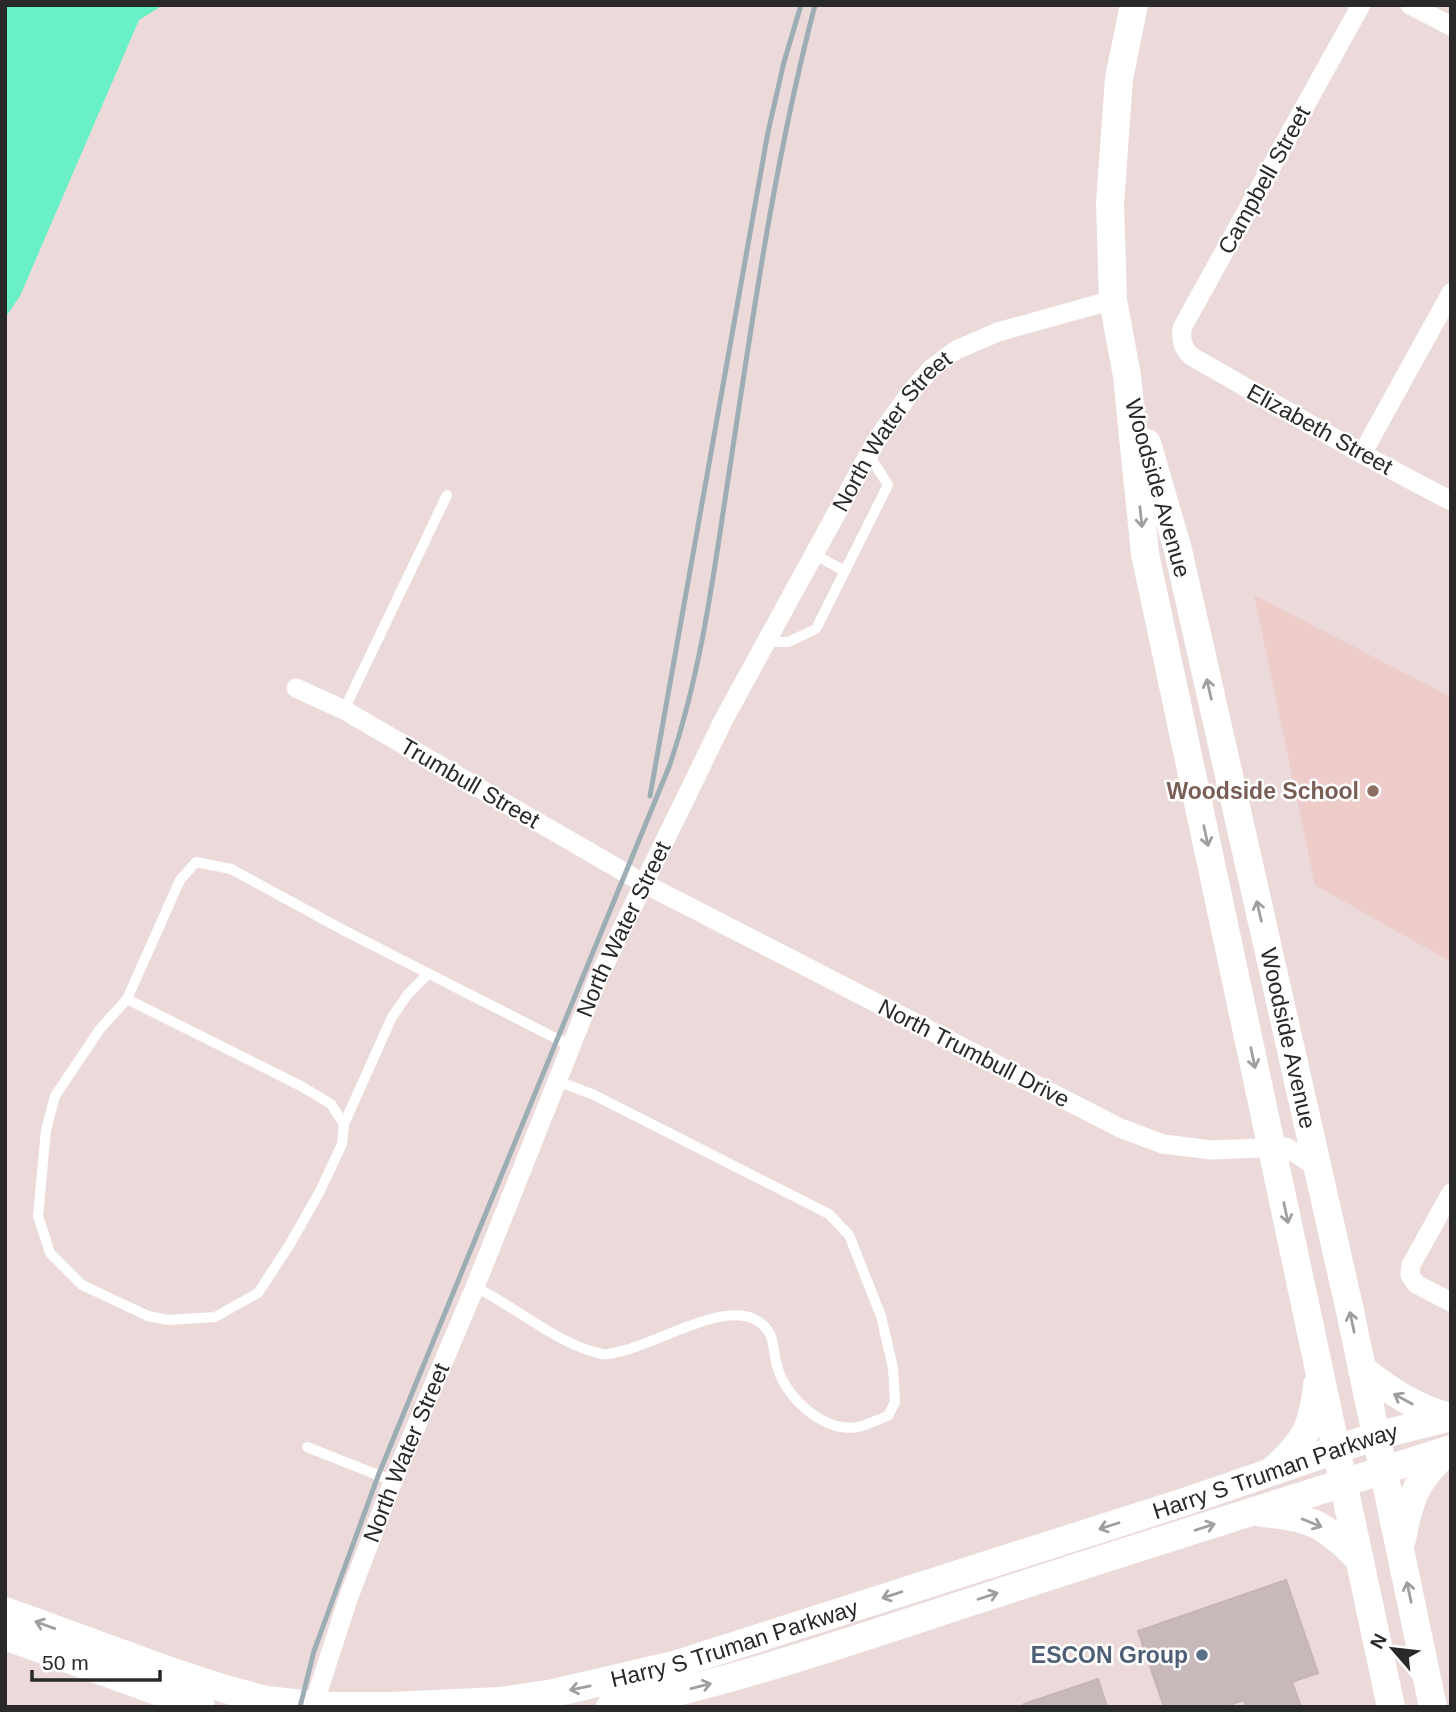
<svg xmlns="http://www.w3.org/2000/svg" width="1456" height="1712" font-family="Helvetica,sans-serif">
	<rect width="100%" height="100%" fill="#ecdada"/>
	<!-- education -->
	<path fill="#eeccc9" d="M 1254,595 L 1451,697 L 1451,962 L 1315,885 Z"/>
	<!-- water -->
	<path fill="#6af0c6" d="M 5,5 L 163,5 L 139,20 L 20,296 L 5,318 Z"/>
	<!-- building -->
	<g fill="#c7b9b9" stroke="#c7b5b4" stroke-width="2">
		<path d="M 1286,1580 L 1318,1673 L 1292,1682 L 1301,1707 L 1246,1707 L 1244,1700 L 1223,1707 L 1164,1707 L 1138,1631 Z"/>
		<path d="M 1098,1679 L 1107,1707 L 1024,1707 L 1024,1704 Z"/>
	</g>
	<g fill="none" stroke-linecap="round" stroke-linejoin="round">
		<!-- lane -->
		<g stroke="#fff" stroke-width="10">
			<path d="M 815,555 L 845,571"/>
			<path d="M 767,642 L 788,642 L 816,629 L 888,485 L 869,455"/>
			<path d="M 344,710 L 447,495"/>
			<path d="M 127,999 L 301,1086 L 331,1104 L 344,1124 L 342,1144 L 320,1191 L 290,1244 L 258,1293 L 215,1317 L 168,1320 L 148,1316 L 82,1285 L 50,1253 L 38,1216 L 46,1130 L 55,1096 L 100,1029 L 127,999 L 180,880 L 196,862 L 231,869 L 345,931 L 571,1046"/>
			<path d="M 344,1124 L 392,1017 L 408,994 L 428,974"/>
			<path d="M 475,1287 C 517,1307 556,1344 602,1354 C 608,1355 616,1352 622,1351 C 658,1343 720,1303 754,1319 C 778,1331 771,1349 778,1369 C 787,1399 825,1433 858,1427 C 868,1425 878,1419 888,1416 L 895,1402 L 893,1368 L 881,1316 L 849,1235 L 829,1214 L 592,1094 L 557,1081"/>
			<path d="M 307,1447 L 393,1481"/>
		</g>
		<!-- street -->
		<g stroke="#fff" stroke-width="19">
			<path d="M 1361,5 L 1182,328 C 1181,340 1182,347 1191,356 L 1362,454 L 1451,501"/>
			<path d="M 1410,5 L 1451,26"/>
			<path d="M 1362,454 L 1451,293"/>
			<path d="M 296,688 L 344,710 L 643,883 L 1120,1128 L 1163,1144 L 1212,1150 L 1286,1147 L 1318,1168"/>
			<path d="M 1451,1193 L 1411,1265 L 1410,1275 L 1416,1284 L 1451,1302"/>
			<path id="s1" d="M 313,1707 L 348,1599 L 393,1481 L 475,1287 L 599,976 L 724,719 L 876,441 L 910,393 L 931,369 L 956,350 L 998,332 L 1113,300"/>
		</g>
		<!-- secondary -->
		<g stroke="#fff" stroke-width="28">
			<path d="M 1134,5 L 1119,78 L 1110,204 L 1113,300 L 1127,376 L 1145,554 L 1391,1707"/>
			<path id="s2" d="M 1147,443 L 1178,550 L 1350,1311 L 1433,1707"/>
			<path d="M 1362,1369 C 1390,1391 1415,1408 1450,1417"/>
			<path d="M 1273,1470 C 1305,1442 1313,1426 1317,1385"/>
			<path d="M 1262,1513 C 1311,1517 1326,1525 1360,1560"/>
			<path d="M 1402,1539 C 1410,1497 1416,1480 1448,1451"/>
			<path id="s3" d="M 5,1611 L 167,1670 L 225,1689 L 266,1700 L 321,1706 L 391,1706 L 501,1701 L 554,1693 L 674,1665 L 1184,1502 L 1376,1436 L 1451,1417"/>
			<path d="M 5,1636 L 201,1707"/>
			<path d="M 610,1707 C 739,1681 862,1637 986,1597 C 1141,1546 1296,1498 1451,1449"/>
		</g>
		<!-- rail -->
		<g stroke="#9dadb4" stroke-width="5">
			<path d="M 650,796 L 768,132 L 784,62 L 801,5"/>
			<path d="M 300,1707 L 314,1651 L 378,1476 L 669,767 C 703,668 715,563 731,460 C 754,308 776,154 815,5"/>
		</g>
	</g>
	<!-- one-way arrows -->
	<defs><path id="oneway-shaft" d="M-6 0H5M1.5-3L5.5 0L1.5 3" fill="none" stroke-width="1.6" stroke-linecap="round" stroke-linejoin="round" transform="scale(1.75)"/></defs>
	<g stroke="#9f9f9f">
		<use href="#oneway-shaft" transform="translate(1141 517) rotate(84)"/>
		<use href="#oneway-shaft" transform="translate(1209 689) rotate(-103)"/>
		<use href="#oneway-shaft" transform="translate(1206 836) rotate(78)"/>
		<use href="#oneway-shaft" transform="translate(1259 911) rotate(-103)"/>
		<use href="#oneway-shaft" transform="translate(1253 1058) rotate(78)"/>
		<use href="#oneway-shaft" transform="translate(1286 1213) rotate(78)"/>
		<use href="#oneway-shaft" transform="translate(1352 1322) rotate(-102)"/>
		<use href="#oneway-shaft" transform="translate(1403 1399) rotate(-151)"/>
		<use href="#oneway-shaft" transform="translate(1312 1523) rotate(22)"/>
		<use href="#oneway-shaft" transform="translate(1109 1526) rotate(162)"/>
		<use href="#oneway-shaft" transform="translate(1205 1527) rotate(-18)"/>
		<use href="#oneway-shaft" transform="translate(1409 1592) rotate(-102)"/>
		<use href="#oneway-shaft" transform="translate(892 1595) rotate(162)"/>
		<use href="#oneway-shaft" transform="translate(988 1596) rotate(-18)"/>
		<use href="#oneway-shaft" transform="translate(45 1625) rotate(-160)"/>
		<use href="#oneway-shaft" transform="translate(701 1686) rotate(-14)"/>
		<use href="#oneway-shaft" transform="translate(580 1688) rotate(168)"/>
	</g>
	<!-- markers -->
	<circle fill="#8d6e63" stroke="#fff" stroke-width="2.5" cx="1373" cy="791" r="7"/>
	<circle fill="#5c6f8a" stroke="#fff" stroke-width="2.5" cx="1202" cy="1655" r="7"/>
	<g text-anchor="middle" stroke-width="5" stroke-linejoin="round" paint-order="stroke">
		<!-- street labels -->
		<g font-size="23" fill="#292929" stroke="#fff">
			<text transform="translate(1264 180) rotate(-61)" y="8">Campbell Street</text>
			<text transform="translate(1320 429) rotate(29)" y="8">Elizabeth Street</text>
			<text dy="8" stroke="none"><textPath href="#s1" startOffset="1405">North Water Street</textPath></text>
			<text transform="translate(1158 488) rotate(74)" y="8">Woodside Avenue</text>
			<text transform="translate(470 783) rotate(30)" y="8">Trumbull Street</text>
			<text dy="8" stroke="none"><textPath href="#s1" startOffset="838">North Water Street</textPath></text>
			<text dy="8" stroke="none"><textPath href="#s2" startOffset="612">Woodside Avenue</textPath></text>
			<text transform="translate(974 1053) rotate(27)" y="8">North Trumbull Drive</text>
			<text dy="8" stroke="none"><textPath href="#s1" startOffset="271">North Water Street</textPath></text>
			<text dy="8" stroke="none"><textPath href="#s3" startOffset="1320">Harry S Truman Parkway</textPath></text>
			<text dy="8" stroke="none"><textPath href="#s3" startOffset="752">Harry S Truman Parkway</textPath></text>
		</g>
		<!-- education labels -->
		<g font-size="23" font-weight="bold" fill="#785e54" stroke="#fff" text-anchor="end">
			<text x="1359" y="799">Woodside School</text>
		</g>
		<!-- service labels -->
		<g font-size="23" font-weight="bold" fill="#4e5e75" stroke="#fff" text-anchor="end">
			<text x="1188" y="1663">ESCON Group</text>
		</g>
	</g>
	<!-- border -->
	<rect width="1456" height="1712" fill="none" stroke="#292929" stroke-width="14"/>
	<!-- north arrow -->
	<g transform="translate(1393 1649) rotate(298)" stroke="#ffffff" stroke-width="5" paint-order="stroke">
	<path d="M0-5L12 26L0 18L-12 26Z" fill="#292929"/>
	<text y="-10" font-size="19" font-weight="bold" text-anchor="middle" fill="#292929">N</text>
	</g>
	<!-- scale -->
	<path d="M32 1670v10h128v-10" fill="none" stroke="#292929" stroke-width="3.5"/>
	<text x="42" y="1670" font-size="21" fill="#292929" stroke="#ffffff" stroke-width="5" paint-order="stroke">50 m</text>
</svg>
